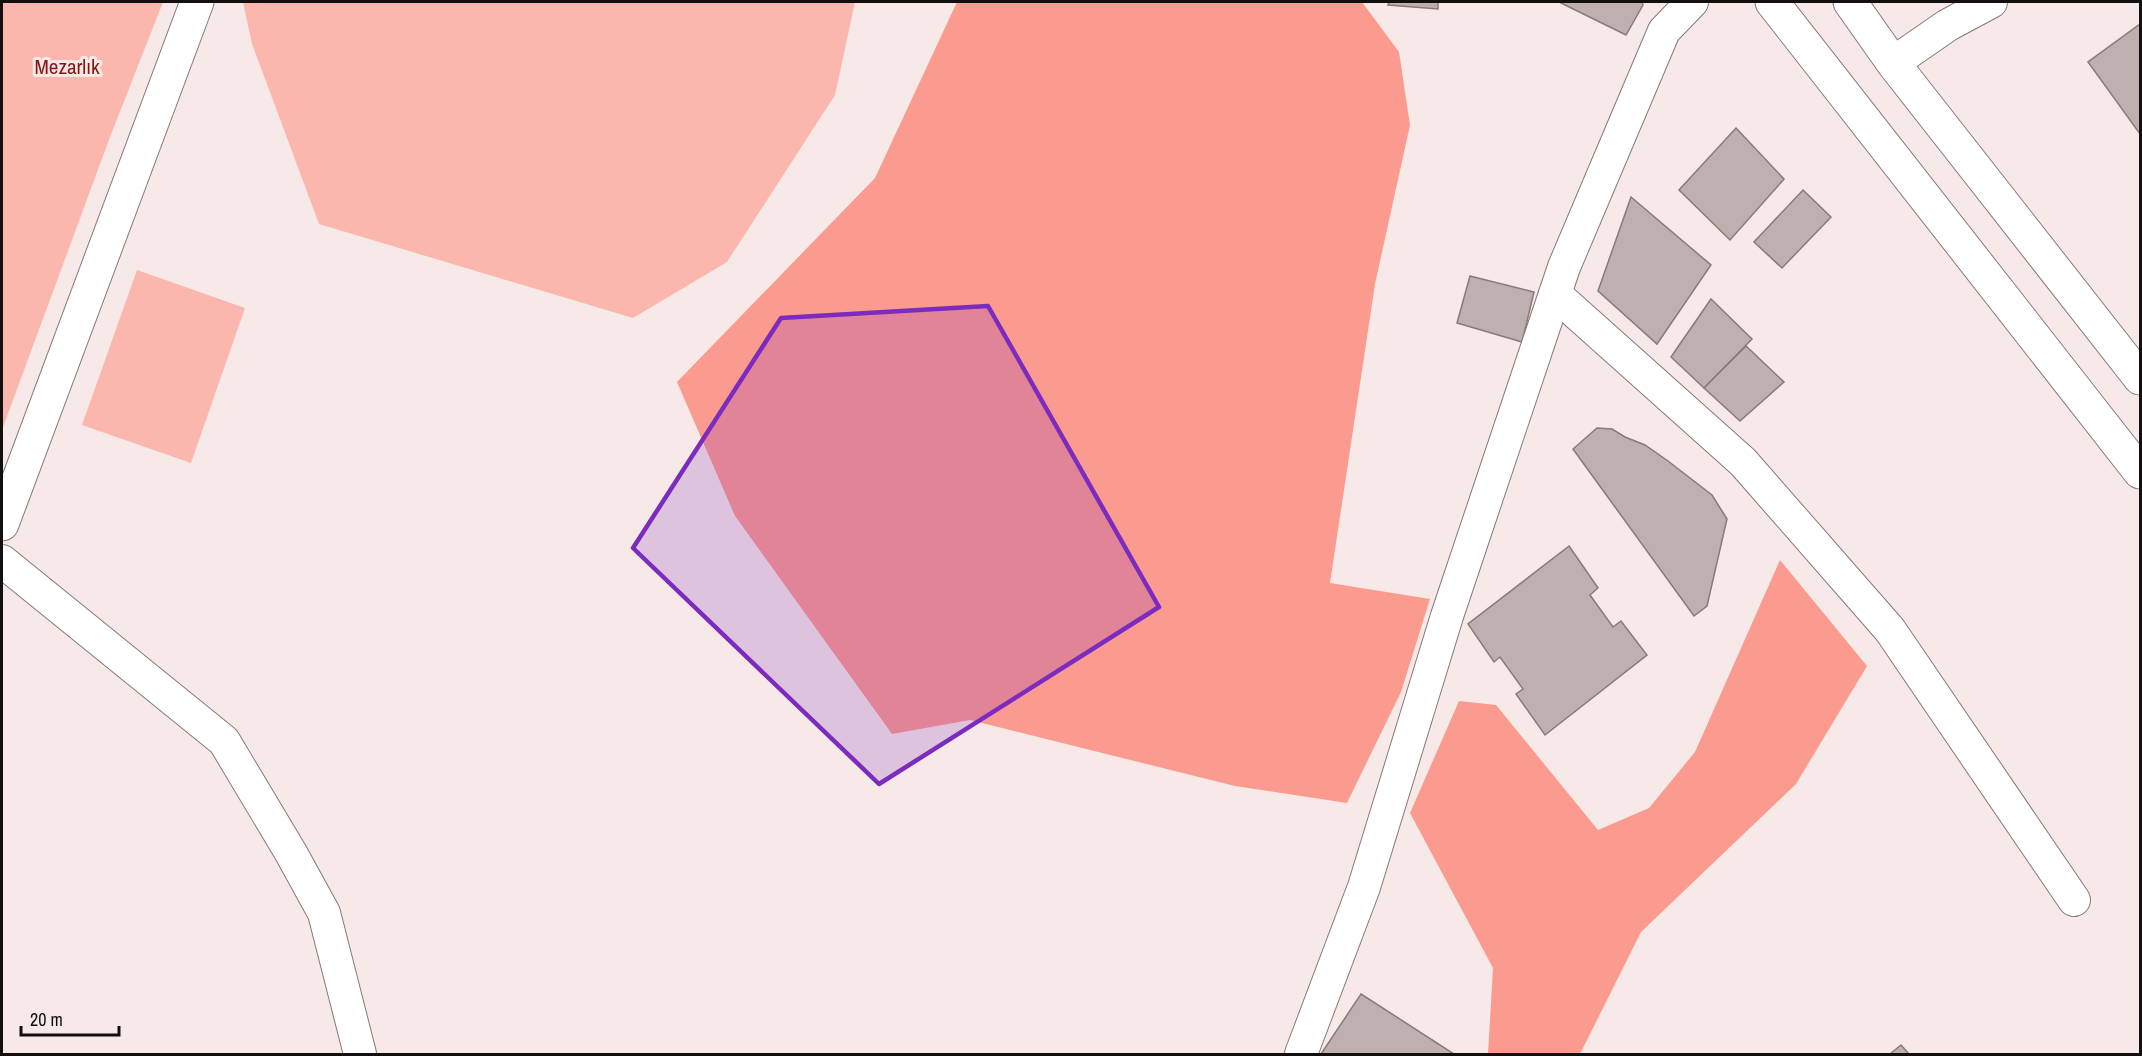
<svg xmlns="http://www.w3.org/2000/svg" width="2142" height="1056" font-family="'Archivo Narrow',sans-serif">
	<rect width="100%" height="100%" fill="#f7e9e7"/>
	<!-- green -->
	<g fill="#fbb7ae">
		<path d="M 2,2 L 163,2 L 110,137 L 2,430 Z"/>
		<path d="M 243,2 L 855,2 L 835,95 L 727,262 L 633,318 L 319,224 L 252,44 Z"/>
		<path d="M 137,270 L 245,308 L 191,463 L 82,425 Z"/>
	</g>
	<!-- forest -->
	<g fill="#fb9a8e">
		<path d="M 957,2 L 1362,2 L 1399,52 L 1410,125 L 1375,284 L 1330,583 L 1430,599 L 1401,692 L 1347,803 L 1235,786 L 970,720 L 892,734 L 735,516 L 677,382 L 875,178 Z"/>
		<path d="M 1780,560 L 1867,666 L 1796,784 L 1641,932 L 1580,1054 L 1488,1054 L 1493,968 L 1410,813 L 1459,701 L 1496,705 L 1598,830 L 1649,808 L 1695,752 Z"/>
	</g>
	<!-- building -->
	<g fill="#beb0ae" stroke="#877a78" stroke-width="1.5">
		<path d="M 1389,2 L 1438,2 L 1438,9 L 1388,5 Z"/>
		<path d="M 1559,2 L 1642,2 L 1643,5 L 1626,35 Z"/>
		<path d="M 2140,24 L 2140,134 L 2088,62 Z"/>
		<path d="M 1736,128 L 1784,179 L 1730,240 L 1679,190 Z"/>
		<path d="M 1803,190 L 1831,217 L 1782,268 L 1754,242 Z"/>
		<path d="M 1631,197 L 1711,265 L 1657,344 L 1598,291 Z"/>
		<path d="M 1470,276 L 1534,292 L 1522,342 L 1457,323 Z"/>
		<path d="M 1711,299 L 1752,339 L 1704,388 L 1671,357 Z"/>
		<path d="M 1746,346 L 1784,382 L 1740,421 L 1704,388 Z"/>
		<path d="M 1597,428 L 1612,429 L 1625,437 L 1645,445 L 1668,461 L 1712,495 L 1727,519 L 1707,606 L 1694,616 L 1573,449 Z"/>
		<path d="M 1569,546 L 1598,588 L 1590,595 L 1613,627 L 1621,621 L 1647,655 L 1545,735 L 1516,694 L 1523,689 L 1500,657 L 1494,662 L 1468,624 Z"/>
		<path d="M 1361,994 L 1454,1054 L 1321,1054 Z"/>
		<path d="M 1901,1045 L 1909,1054 L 1890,1054 Z"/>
	</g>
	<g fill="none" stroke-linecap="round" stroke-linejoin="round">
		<!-- street casing -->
		<g stroke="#867977" stroke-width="34">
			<g id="street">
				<path d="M 1893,63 L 1948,25 L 1991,2"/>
				<path d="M 1555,294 L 1743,462 L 1890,630 L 2074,900"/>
				<path d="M 2,561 L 224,741 L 291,853 L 324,913 L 360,1054"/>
				<path d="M 1301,1054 L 1364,887 L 1447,616 L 1564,267 L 1664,31 L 1692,2"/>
			</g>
		</g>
		<!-- secondary casing -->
		<g stroke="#867977" stroke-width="35">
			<g id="secondary">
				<path d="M 1772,2 L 2140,472"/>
				<path d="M 1850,2 L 1893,63 L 2140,378"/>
				<path d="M 2,524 L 197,2"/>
			</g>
		</g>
		<!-- street -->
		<use href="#street" stroke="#fff" stroke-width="32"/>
		<!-- secondary -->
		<use href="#secondary" stroke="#fff" stroke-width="33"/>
	</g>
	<!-- marked area -->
	<path fill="#7b2cbf" fill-opacity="0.2" stroke="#7b2cbf" stroke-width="4.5" stroke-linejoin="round" d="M 988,306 L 1159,607 L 879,784 L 633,548 L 781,318 Z"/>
	<g text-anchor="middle" stroke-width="6" stroke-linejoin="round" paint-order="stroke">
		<!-- park labels -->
		<g font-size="21" fill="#881514" stroke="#f7e9e7">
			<text x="67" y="74">Mezarlık</text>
		</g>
	</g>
	<!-- border -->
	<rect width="2142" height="1056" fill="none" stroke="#130f0e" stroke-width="6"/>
	<!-- scale -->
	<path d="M21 1026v9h98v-9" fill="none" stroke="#130f0e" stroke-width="3"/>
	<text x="30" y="1026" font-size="18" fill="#130f0e" stroke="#f7e9e7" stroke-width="4.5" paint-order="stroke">20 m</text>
</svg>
